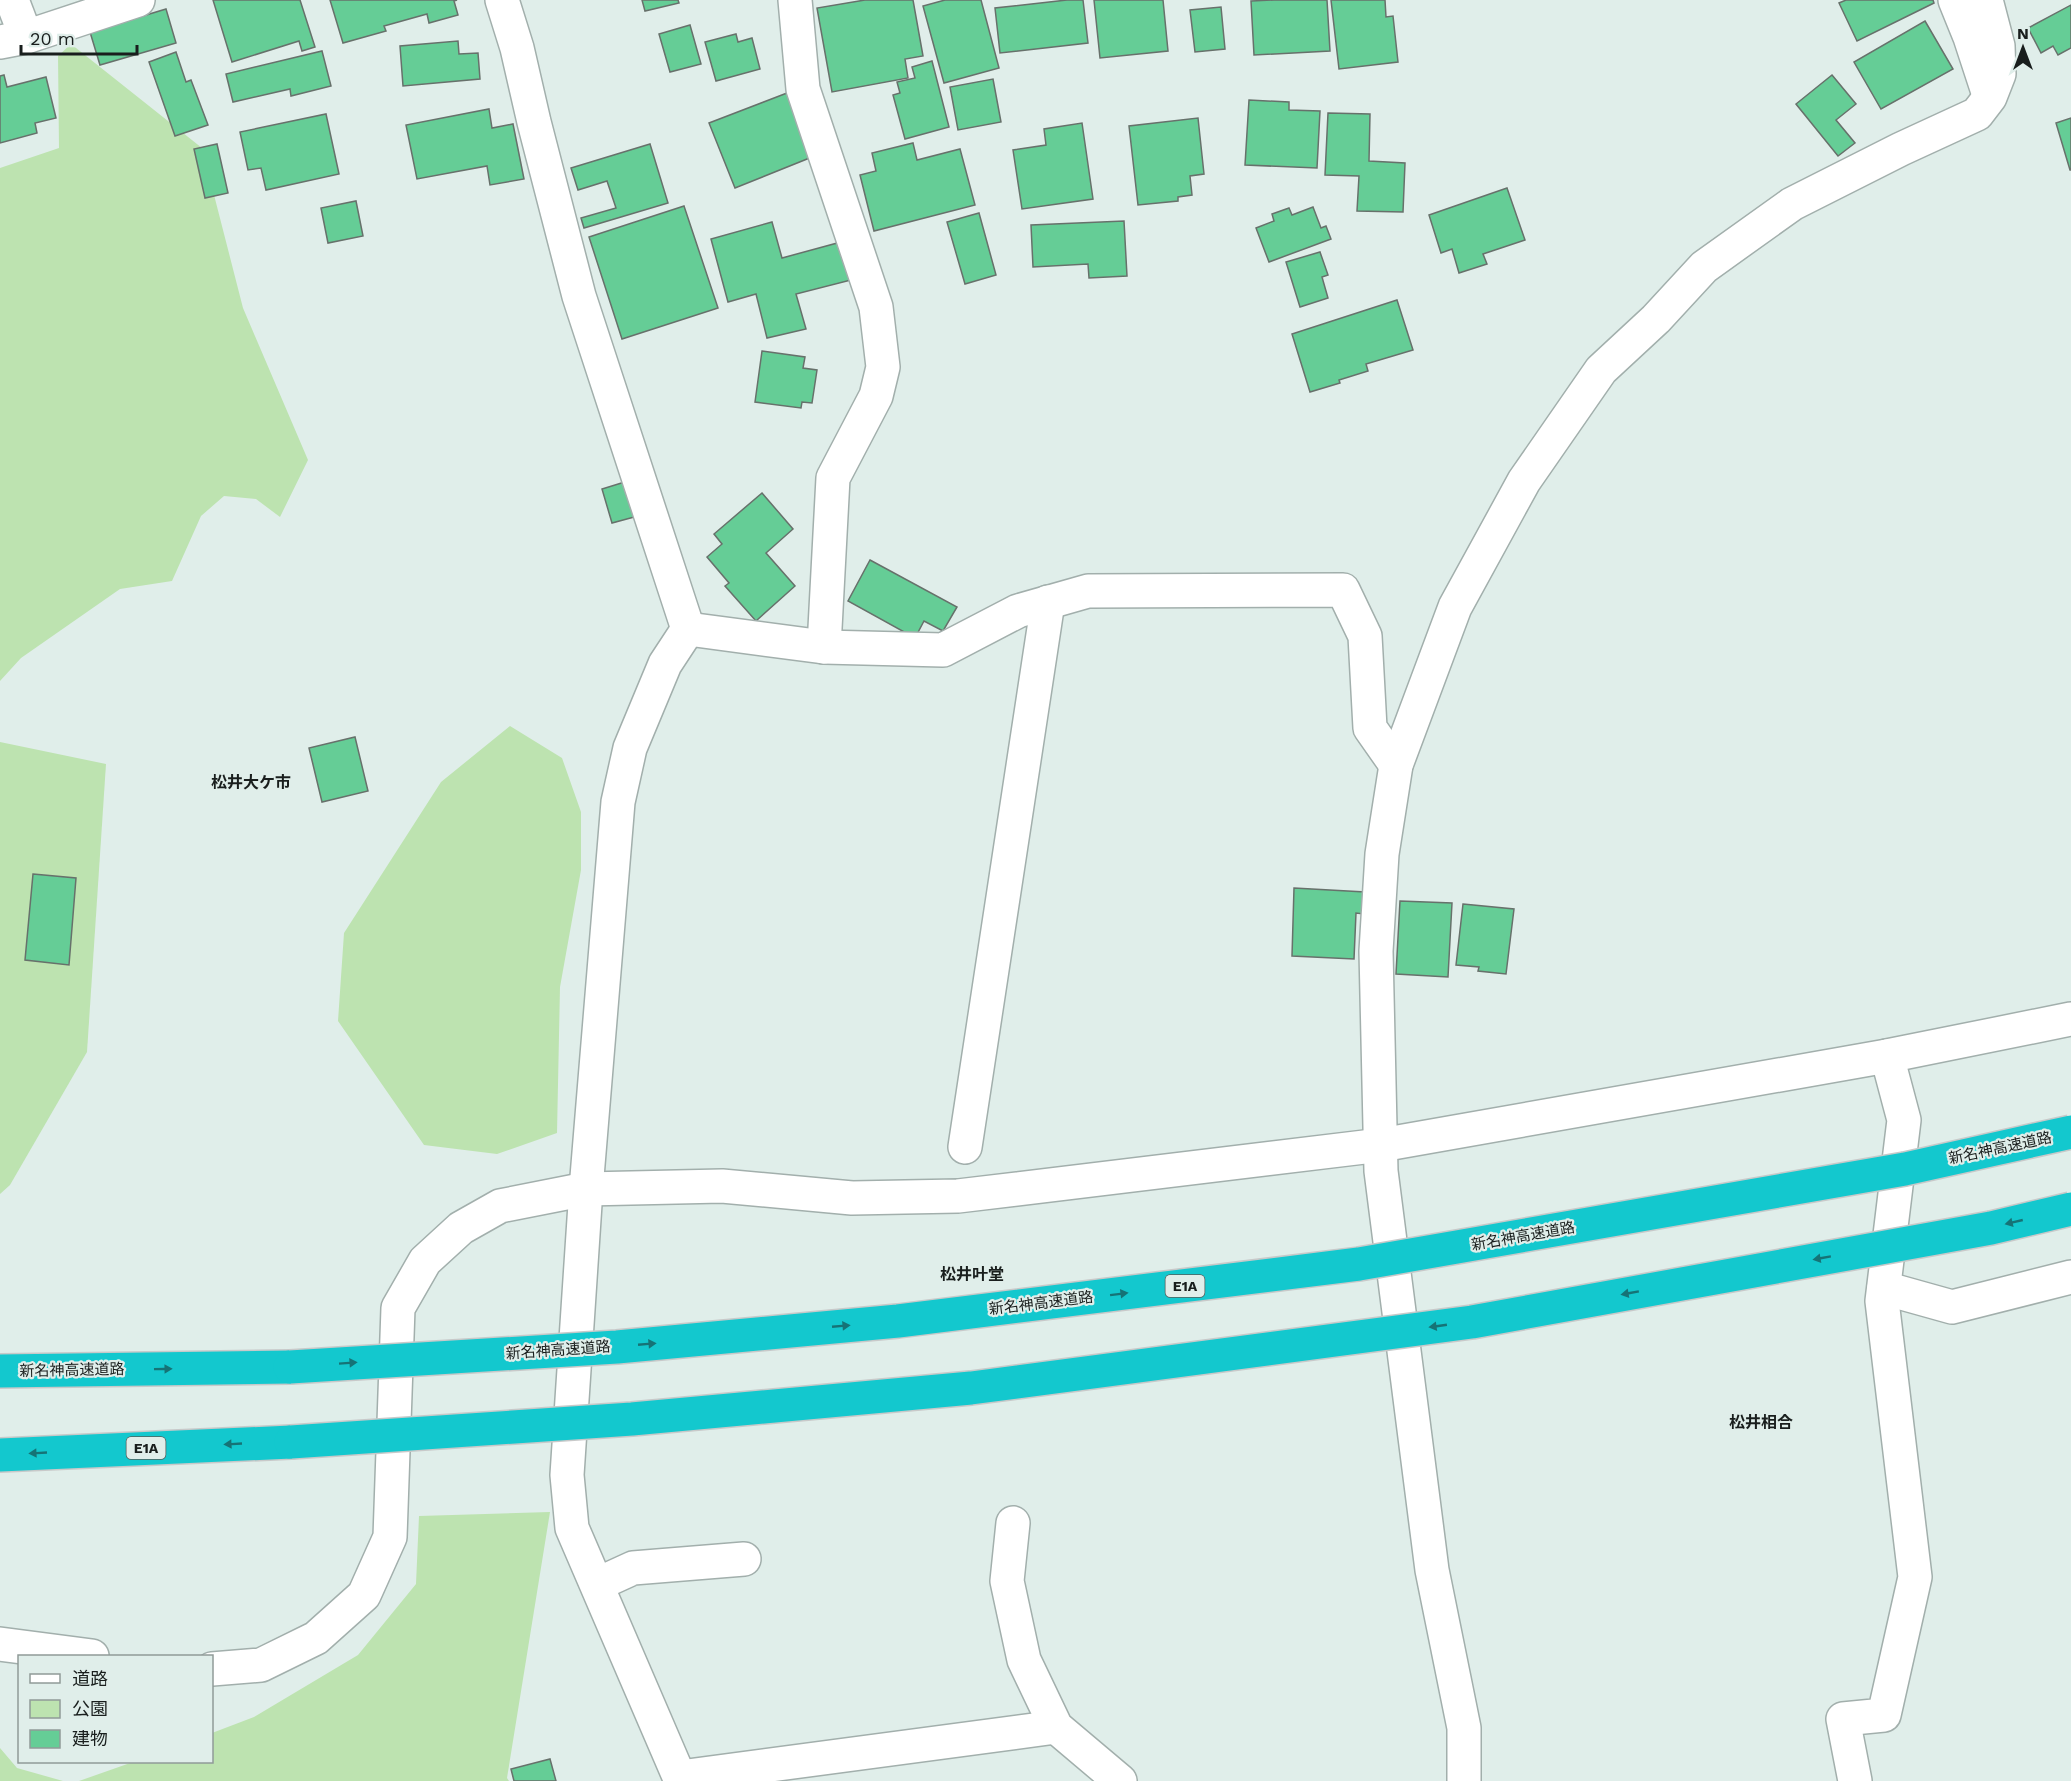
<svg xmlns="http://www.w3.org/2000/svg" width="2071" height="1781" font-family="'Work Sans','Noto Sans JP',sans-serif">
	<rect width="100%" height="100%" fill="#e0eeea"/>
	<!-- green -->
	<g fill="#bde3b0">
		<path d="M 71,44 L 202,148 L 243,308 L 308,460 L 280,517 L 256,499 L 224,496 L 201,516 L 172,581 L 120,589 L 21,658 L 0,681 L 0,168 L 59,148 L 58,56 Z"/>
		<path d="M 510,726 L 562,758 L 581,812 L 581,870 L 560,987 L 557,1133 L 497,1154 L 424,1145 L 338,1021 L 344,933 L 441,782 Z"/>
		<path d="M 0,742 L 106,764 L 87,1052 L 10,1185 L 0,1194 Z"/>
		<path d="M 550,1512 L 507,1778 L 509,1781 L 79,1781 L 133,1762 L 212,1762 L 212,1733 L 254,1717 L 358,1655 L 416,1584 L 419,1516 Z"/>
		<path d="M 0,1748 L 17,1768 L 63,1781 L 0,1781 Z"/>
	</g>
	<!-- building -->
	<g fill="#65cd96" stroke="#67716b" stroke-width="1.5">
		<path d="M 213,0 L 300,0 L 315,47 L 302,51 L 299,41 L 232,62 Z"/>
		<path d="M 330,0 L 457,0 L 454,1 L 458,15 L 429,23 L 427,14 L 384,26 L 386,31 L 343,43 Z"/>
		<path d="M 642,0 L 678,0 L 679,3 L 645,11 Z"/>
		<path d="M 865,0 L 913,0 L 923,56 L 905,59 L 908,78 L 832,92 L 817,8 Z"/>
		<path d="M 945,0 L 981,0 L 999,68 L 944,83 L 923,6 Z"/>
		<path d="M 1067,0 L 1083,0 L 1088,43 L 1000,53 L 995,8 Z"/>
		<path d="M 1094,0 L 1163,0 L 1168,51 L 1100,58 Z"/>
		<path d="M 1274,0 L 1327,0 L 1330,51 L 1254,55 L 1251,1 Z"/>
		<path d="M 1331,0 L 1385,0 L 1386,17 L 1393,16 L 1398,62 L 1339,69 Z"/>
		<path d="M 1846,0 L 1933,0 L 1934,3 L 1857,41 L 1839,3 Z"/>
		<path d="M 2071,5 L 2071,48 L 2058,55 L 2053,46 L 2041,53 L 2028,28 Z"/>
		<path d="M 1221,7 L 1225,49 L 1195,52 L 1190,10 Z"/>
		<path d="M 166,9 L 176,43 L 100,65 L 90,32 Z"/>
		<path d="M 1925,21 L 1953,69 L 1881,109 L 1854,62 Z"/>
		<path d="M 690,25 L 701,64 L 670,72 L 659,34 Z"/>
		<path d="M 736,34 L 738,42 L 752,38 L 760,69 L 716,81 L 705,42 Z"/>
		<path d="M 458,41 L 459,54 L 478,53 L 480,79 L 403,86 L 400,46 Z"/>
		<path d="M 322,51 L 331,86 L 291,96 L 290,89 L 233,102 L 226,74 Z"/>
		<path d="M 176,52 L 186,82 L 191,80 L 208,125 L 175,136 L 149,62 Z"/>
		<path d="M 932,61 L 949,127 L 905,139 L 893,95 L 900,93 L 897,82 L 915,78 L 912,67 Z"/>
		<path d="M 4,75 L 7,87 L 46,77 L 56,118 L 35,123 L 37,133 L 0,143 L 0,76 Z"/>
		<path d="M 1832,75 L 1856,104 L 1836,120 L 1855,143 L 1838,156 L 1796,104 Z"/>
		<path d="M 993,79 L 1001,122 L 958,130 L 950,87 Z"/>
		<path d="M 787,93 L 812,157 L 735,188 L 709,123 Z"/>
		<path d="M 1249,100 L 1289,102 L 1289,110 L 1320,111 L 1317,168 L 1245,165 Z"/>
		<path d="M 489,109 L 492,128 L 513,124 L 524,179 L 490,185 L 487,166 L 417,179 L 406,125 Z"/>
		<path d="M 1328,113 L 1370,114 L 1369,161 L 1405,163 L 1403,212 L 1357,211 L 1359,176 L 1325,175 Z"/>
		<path d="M 326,114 L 339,174 L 266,190 L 261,168 L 248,170 L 240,132 Z"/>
		<path d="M 1198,118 L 1204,174 L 1190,176 L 1192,195 L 1178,197 L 1178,201 L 1138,205 L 1129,126 Z"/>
		<path d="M 2071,118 L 2071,170 L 2070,170 L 2056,123 Z"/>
		<path d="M 1082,123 L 1093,199 L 1022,209 L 1013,150 L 1046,145 L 1044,129 Z"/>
		<path d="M 913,143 L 917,160 L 960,149 L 975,205 L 874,231 L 860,175 L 876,171 L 872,153 Z"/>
		<path d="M 217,144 L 228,193 L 205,198 L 194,149 Z"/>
		<path d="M 650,144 L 668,203 L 584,228 L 581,218 L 616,208 L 607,181 L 578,190 L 571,168 Z"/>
		<path d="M 1507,188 L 1525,240 L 1483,254 L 1487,264 L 1459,273 L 1452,249 L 1441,253 L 1429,215 Z"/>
		<path d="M 356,201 L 363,236 L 328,243 L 321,208 Z"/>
		<path d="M 684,206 L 718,308 L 622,339 L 589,237 Z"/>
		<path d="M 1313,207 L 1321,228 L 1326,226 L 1331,239 L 1269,262 L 1256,228 L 1274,221 L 1272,214 L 1289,208 L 1292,215 Z"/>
		<path d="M 979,213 L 996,275 L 965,284 L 947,222 Z"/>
		<path d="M 1124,221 L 1127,276 L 1089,278 L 1088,264 L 1033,267 L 1031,225 Z"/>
		<path d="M 772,222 L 782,258 L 841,242 L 851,280 L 796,294 L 806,329 L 767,338 L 756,294 L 728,302 L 711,239 Z"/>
		<path d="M 1320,252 L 1328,275 L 1322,277 L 1328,298 L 1300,307 L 1286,262 Z"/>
		<path d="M 1397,300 L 1413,350 L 1366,364 L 1368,371 L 1339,380 L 1340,383 L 1310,392 L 1292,334 Z"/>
		<path d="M 762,351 L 805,357 L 803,368 L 817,370 L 812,403 L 802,402 L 801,408 L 755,402 Z"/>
		<path d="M 628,481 L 638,516 L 612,523 L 602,489 Z"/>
		<path d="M 762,493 L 793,529 L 766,553 L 795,586 L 756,621 L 725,586 L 729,583 L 707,557 L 722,544 L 714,534 Z"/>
		<path d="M 870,560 L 957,607 L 943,631 L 924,621 L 915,638 L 848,601 Z"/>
		<path d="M 355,737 L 368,791 L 322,802 L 309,748 Z"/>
		<path d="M 33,874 L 76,878 L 69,965 L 25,960 Z"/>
		<path d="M 1294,888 L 1365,892 L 1364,914 L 1356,913 L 1354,959 L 1292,956 Z"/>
		<path d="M 1400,901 L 1452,903 L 1448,977 L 1396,974 Z"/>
		<path d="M 1463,904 L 1514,909 L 1506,974 L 1478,971 L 1479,967 L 1456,965 Z"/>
		<path d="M 550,1759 L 556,1781 L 514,1781 L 511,1769 Z"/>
	</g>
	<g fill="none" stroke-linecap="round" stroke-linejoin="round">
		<!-- minor casing -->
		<g stroke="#a2afac" stroke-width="36">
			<g id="minor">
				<path d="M 12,0 L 26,37"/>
				<path d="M 502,0 L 517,48 L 534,122 L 579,296 L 688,629"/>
				<path d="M 795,0 L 803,89 L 876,307 L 883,367 L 876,396 L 833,478 L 824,647"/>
				<path d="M 1955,0 L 1970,37 L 1989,95"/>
				<path d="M 0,42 L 26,37 L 138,0"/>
				<path d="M 688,629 L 824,647 L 943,650 L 1018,611 L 1088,591 L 1343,590 L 1365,636 L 1370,728 L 1396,765"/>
				<path d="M 965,1147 L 1048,602"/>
				<path d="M 1884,1288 L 1952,1307 L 2071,1277"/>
				<path d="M 1013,1523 L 1007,1581 L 1024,1660 L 1056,1727 L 1120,1781"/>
				<path d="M 598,1584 L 633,1568 L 744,1559"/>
				<path d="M 0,1644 L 92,1656"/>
				<path d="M 212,1669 L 261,1665 L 316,1638 L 364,1595 L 390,1537 L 398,1308 L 425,1261 L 461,1228 L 500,1206 L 586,1189 L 722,1186 L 852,1198 L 958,1196 L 1381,1145 L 1887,1056 L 2071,1019"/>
				<path d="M 680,1777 L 1056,1727"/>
				<path d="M 681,1781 L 572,1528 L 567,1475 L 586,1189 L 618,802 L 630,748 L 665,664 L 688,629"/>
				<path d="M 1464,1781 L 1464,1728 L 1432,1570 L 1381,1171 L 1376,951 L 1382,854 L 1396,765 L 1455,607 L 1524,481 L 1601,370 L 1656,319 L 1704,267 L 1792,204 L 1901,149 L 1977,114 L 1990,97 L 1999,74 L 1998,46 L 1986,0"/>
				<path d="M 1855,1781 L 1843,1719 L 1884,1715 L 1915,1577 L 1882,1301 L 1904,1120 L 1887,1056"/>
			</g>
		</g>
		<!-- motorway casing -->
		<g stroke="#c8c9c9" stroke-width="36">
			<g id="motorway">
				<path d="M 0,1371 L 290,1367"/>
				<path d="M 0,1455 L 291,1442"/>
			</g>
		</g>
		<!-- minor -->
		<use href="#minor" stroke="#fff" stroke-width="33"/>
		<!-- motorway -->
		<use href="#motorway" stroke="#13c8ce" stroke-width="33"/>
		<!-- motorway-bridge casing -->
		<g stroke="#c8c9c9" stroke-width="36" stroke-linecap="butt">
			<g id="motorway-bridge">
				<path d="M 290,1367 L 617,1347 L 898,1321 L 1359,1264 L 1905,1169 L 2071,1132"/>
				<path d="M 291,1442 L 632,1419 L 971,1388 L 1472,1322 L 1991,1228 L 2071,1209"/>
			</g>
		</g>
		<!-- motorway-bridge -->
		<use href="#motorway-bridge" stroke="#13c8ce" stroke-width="33"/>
	</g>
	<!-- one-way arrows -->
	<defs><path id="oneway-solid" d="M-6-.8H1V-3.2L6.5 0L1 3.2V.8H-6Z" transform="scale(1.5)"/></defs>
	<g fill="#167376">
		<use href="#oneway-solid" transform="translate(2014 1222) rotate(167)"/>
		<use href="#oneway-solid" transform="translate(1822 1258) rotate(170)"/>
		<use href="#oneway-solid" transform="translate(1630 1293) rotate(170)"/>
		<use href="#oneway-solid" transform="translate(1119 1294) rotate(-7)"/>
		<use href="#oneway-solid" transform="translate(841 1326) rotate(-5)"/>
		<use href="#oneway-solid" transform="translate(1438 1326) rotate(172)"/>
		<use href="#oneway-solid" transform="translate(647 1344) rotate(-5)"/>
		<use href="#oneway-solid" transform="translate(348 1363) rotate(-4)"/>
		<use href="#oneway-solid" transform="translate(163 1369) rotate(-1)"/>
		<use href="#oneway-solid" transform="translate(233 1444) rotate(177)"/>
		<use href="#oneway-solid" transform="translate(38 1453) rotate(177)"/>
	</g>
	<g text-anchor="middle" stroke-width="4.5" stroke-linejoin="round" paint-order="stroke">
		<!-- shield labels -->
		<g fill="#e0eeea" stroke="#555c5a" stroke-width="1.5">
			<rect x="1165.5" y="1275" width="39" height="22" rx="4.5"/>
			<rect x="126.5" y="1437" width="39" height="22" rx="4.5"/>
		</g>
		<g font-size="14" font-weight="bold" fill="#191e1d">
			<text x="1185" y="1291">E1A</text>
			<text x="146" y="1453">E1A</text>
		</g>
		<!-- street labels -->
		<g font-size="15" fill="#191e1d" stroke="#e0eeea">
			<text transform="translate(2000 1148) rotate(-12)" y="5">新名神高速道路</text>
			<text transform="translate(1523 1236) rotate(-10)" y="5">新名神高速道路</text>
			<text transform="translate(1041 1303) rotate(-7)" y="5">新名神高速道路</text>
			<text transform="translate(558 1350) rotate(-4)" y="5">新名神高速道路</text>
			<text transform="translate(72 1370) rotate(-1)" y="5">新名神高速道路</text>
		</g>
		<!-- neighbourhood labels -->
		<g font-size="16" font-weight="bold" fill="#191e1d" stroke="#e0eeea">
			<text x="251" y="788">松井大ケ市</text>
			<text x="972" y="1280">松井叶堂</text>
			<text x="1761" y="1428">松井相合</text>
		</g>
	</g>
	<!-- legend -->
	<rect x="18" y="1655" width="195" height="108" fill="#e0eeea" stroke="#909b98" stroke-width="1.5"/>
	<rect x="30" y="1674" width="30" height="9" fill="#ffffff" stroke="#909b98" stroke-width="1.5"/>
	<text x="72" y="1685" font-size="18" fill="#191e1d">道路</text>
	<rect x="30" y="1700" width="30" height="18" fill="#bde3b0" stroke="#909b98" stroke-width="1.5"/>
	<text x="72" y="1715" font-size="18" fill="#191e1d">公園</text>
	<rect x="30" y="1730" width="30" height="18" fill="#65cd96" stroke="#909b98" stroke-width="1.5"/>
	<text x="72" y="1745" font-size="18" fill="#191e1d">建物</text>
	<!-- north arrow -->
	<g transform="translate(2023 48)" stroke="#e0eeea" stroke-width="4.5" paint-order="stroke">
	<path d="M0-4.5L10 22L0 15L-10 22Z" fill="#191e1d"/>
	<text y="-9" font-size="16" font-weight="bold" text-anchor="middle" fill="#191e1d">N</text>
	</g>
	<!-- scale -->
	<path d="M21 45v9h116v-9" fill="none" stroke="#191e1d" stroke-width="3"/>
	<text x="30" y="45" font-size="18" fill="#191e1d" stroke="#e0eeea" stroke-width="4.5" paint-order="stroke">20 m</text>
</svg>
